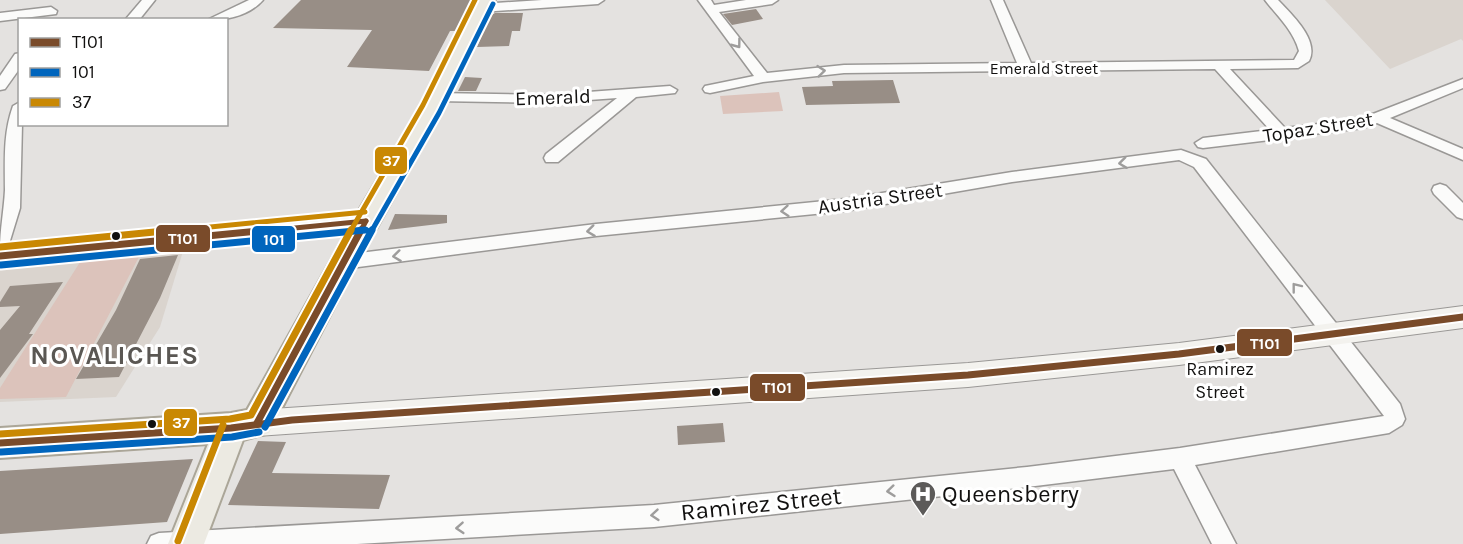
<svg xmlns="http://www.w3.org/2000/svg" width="1463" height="544" font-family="Karla,sans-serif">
	<rect width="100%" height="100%" fill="#e4e2e0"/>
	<!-- built -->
	<g fill="#dad4ce">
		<path d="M 1325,0 L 1463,0 L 1463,41 L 1461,39 L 1390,69 Z"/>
		<path d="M 184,248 L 160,327 L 116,397 L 0,402 L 0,264 Z"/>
	</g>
	<!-- green -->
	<g fill="#dcc3bb">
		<path d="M 779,92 L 783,111 L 723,114 L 720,96 Z"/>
		<path d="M 141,253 L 66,397 L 0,399 L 0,388 L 82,259 Z"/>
	</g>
	<!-- building -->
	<g fill="#988e86">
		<path d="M 301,0 L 472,0 L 456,31 L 450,31 L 429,71 L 347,67 L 372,30 L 273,28 Z"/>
		<path d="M 756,9 L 763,19 L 732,25 L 723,14 Z"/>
		<path d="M 495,13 L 523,13 L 520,31 L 512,31 L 509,46 L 477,47 L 490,16 Z"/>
		<path d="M 465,77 L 482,78 L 476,91 L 458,91 Z"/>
		<path d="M 893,80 L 900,103 L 806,105 L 802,87 L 833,86 L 832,81 Z"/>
		<path d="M 395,214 L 447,215 L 447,223 L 388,230 Z"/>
		<path d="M 178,255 L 160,298 L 119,377 L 76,379 L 116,310 L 140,259 Z"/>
		<path d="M 63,282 L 29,334 L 33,334 L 0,378 L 0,330 L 20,306 L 0,307 L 0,302 L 10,286 Z"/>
		<path d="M 723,423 L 725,442 L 678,445 L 677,426 Z"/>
		<path d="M 258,441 L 286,442 L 272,473 L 390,475 L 379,509 L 228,505 Z"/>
		<path d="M 193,459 L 167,522 L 0,534 L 0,471 Z"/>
	</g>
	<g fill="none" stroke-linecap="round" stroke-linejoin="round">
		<!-- street casing -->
		<g stroke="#9a9896" stroke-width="3">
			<g id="street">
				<path d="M 142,0 L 155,0 L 139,20 L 125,20 Z"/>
				<path d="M 249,0 L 263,0 C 249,16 227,20 207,20 Z"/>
				<path d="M 542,0 L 604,0 L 598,4 L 481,12 L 475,8 L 481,4 Z"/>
				<path d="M 698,0 L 711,0 L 714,5 L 746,0 L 778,0 L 772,4 L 719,12 L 767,73 L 844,65 L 1017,63 L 991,0 L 1003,0 L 1031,63 L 1294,60 L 1299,51 C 1293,30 1278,17 1265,0 L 1278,0 C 1291,14 1320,40 1309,61 L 1298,68 L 1230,69 L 1285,128 L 1360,119 L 1463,79 L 1463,88 L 1390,118 L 1463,149 L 1463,160 L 1377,123 L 1363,128 L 1289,137 L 1283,140 L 1278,139 L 1203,148 L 1198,147 L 1195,143 L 1203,138 L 1270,130 L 1215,69 L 844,73 L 763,82 L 710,93 L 705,92 L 703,89 L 705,86 L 754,76 Z"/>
				<path d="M 51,7 L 57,11 L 56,14 L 0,21 L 0,13 Z"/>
				<path d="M 20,53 L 20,68 L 5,89 L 0,90 L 0,76 L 15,54 Z"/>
				<path d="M 670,86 L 677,90 L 675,93 L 636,97 L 558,162 L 546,162 L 544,158 L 546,154 L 617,98 L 547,103 L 436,101 L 429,97 L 436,93 L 547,95 Z"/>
				<path d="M 20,102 L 20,124 L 22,124 L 20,208 L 9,244 L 6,249 L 0,250 C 0,229 4,210 5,190 C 5,160 3,134 13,106 Z"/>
				<path d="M 1181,150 L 1206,159 L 1400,404 L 1405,419 L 1402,425 L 1389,433 L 1195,465 L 1236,544 L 1212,544 L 1174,469 L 1027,487 L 654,527 L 357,544 L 147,544 L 151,536 L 159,533 L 654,505 L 1027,467 L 1180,448 L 1384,416 L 1194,167 L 1179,160 L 1012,182 L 845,211 L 596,236 L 343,269 L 337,267 L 334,262 L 337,257 L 343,255 L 596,224 L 845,199 L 1012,172 Z"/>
				<path d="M 1440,184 L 1446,186 L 1463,203 L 1463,219 L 1457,217 L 1434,194 L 1432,190 L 1434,186 Z"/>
			</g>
		</g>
		<!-- secondary casing -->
		<g stroke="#9a9896" stroke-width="2">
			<path id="secondary" d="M 1463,306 L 1463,328 L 1179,365 L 968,387 L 257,436 L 247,432 L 242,423 L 247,414 L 257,410 L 968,363 L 1179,343 Z"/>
		</g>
		<!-- primary casing -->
		<g stroke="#aba698" stroke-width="4">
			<path id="primary" d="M 475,0 L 495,0 L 443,109 L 357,263 L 269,433 L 243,440 L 204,544 L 168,544 L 208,444 L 0,458 L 0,428 L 231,413 L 247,410 L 346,233 L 0,266 L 0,246 L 358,212 L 419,109 Z"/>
		</g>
		<!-- street -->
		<use href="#street" fill="#fbfbfa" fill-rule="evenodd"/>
		<!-- secondary -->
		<use href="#secondary" fill="#f3f2ee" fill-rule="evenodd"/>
		<!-- primary -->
		<use href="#primary" fill="#eceae2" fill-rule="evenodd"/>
		<!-- bus-1-far1 casing -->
		<g stroke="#fff" stroke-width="9">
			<g id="bus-1-far1">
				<path d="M 254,232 L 366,221"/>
				<path d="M 360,232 L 366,221"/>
			</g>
		</g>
		<!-- bus-1 casing -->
		<g stroke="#fff" stroke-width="11">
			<g id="bus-1">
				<path d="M 0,256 L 270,230"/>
				<path d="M 257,423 L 361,230"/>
				<path d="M 0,443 L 231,428 L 292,420 L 968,375 L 1179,354 L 1463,317"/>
			</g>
		</g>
		<!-- bus-2-far1 casing -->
		<g stroke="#fff" stroke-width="9">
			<g id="bus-2-far1">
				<path d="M 349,232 L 367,230"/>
				<path d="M 371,232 L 439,113 L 493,4"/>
			</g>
		</g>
		<!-- bus-2 casing -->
		<g stroke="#fff" stroke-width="11">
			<g id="bus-2">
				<path d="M 1,265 L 365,230"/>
				<path d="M 265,427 L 372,230"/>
				<path d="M 1,452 L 232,437 L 259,432"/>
			</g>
		</g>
		<!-- bus-3-far1 casing -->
		<g stroke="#fff" stroke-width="9">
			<g id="bus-3-far1">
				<path d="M 159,232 L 365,212"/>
				<path d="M 350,232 L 423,105 L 475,0"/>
			</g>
		</g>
		<!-- bus-3 casing -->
		<g stroke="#fff" stroke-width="11">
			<g id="bus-3">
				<path d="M 0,247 L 175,230"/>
				<path d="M 0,434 L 230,419 L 251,415 L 351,230"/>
				<path d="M 178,541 L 223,425"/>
			</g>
		</g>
		<!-- bus-1-far1 -->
		<use href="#bus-1-far1" stroke="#7a4b2a" stroke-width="5"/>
		<!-- bus-1 -->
		<use href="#bus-1" stroke="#7a4b2a" stroke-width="7"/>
		<!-- bus-2-far1 -->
		<use href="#bus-2-far1" stroke="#0065bd" stroke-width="5"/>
		<!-- bus-2 -->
		<use href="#bus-2" stroke="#0065bd" stroke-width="7"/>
		<!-- bus-3-far1 -->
		<use href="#bus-3-far1" stroke="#c98803" stroke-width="5"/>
		<!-- bus-3 -->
		<use href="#bus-3" stroke="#c98803" stroke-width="7"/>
	</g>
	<!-- one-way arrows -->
	<defs><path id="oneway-chevron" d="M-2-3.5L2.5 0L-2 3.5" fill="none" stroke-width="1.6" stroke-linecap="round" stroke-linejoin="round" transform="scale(1.5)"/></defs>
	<g stroke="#9e9d9c">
		<use href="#oneway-chevron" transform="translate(737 44) rotate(53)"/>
		<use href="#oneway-chevron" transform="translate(821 71) rotate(-6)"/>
		<use href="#oneway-chevron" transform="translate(1123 163) rotate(173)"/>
		<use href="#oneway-chevron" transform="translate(785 211) rotate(175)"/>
		<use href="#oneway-chevron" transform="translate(591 231) rotate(173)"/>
		<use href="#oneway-chevron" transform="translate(397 256) rotate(173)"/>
		<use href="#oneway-chevron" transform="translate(1296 287) rotate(-128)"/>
		<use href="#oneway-chevron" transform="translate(891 491) rotate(174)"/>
		<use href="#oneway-chevron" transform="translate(655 515) rotate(175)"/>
		<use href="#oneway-chevron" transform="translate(460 528) rotate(176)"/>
	</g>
	<!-- icons -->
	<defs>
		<g id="hospital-pin" transform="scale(1.35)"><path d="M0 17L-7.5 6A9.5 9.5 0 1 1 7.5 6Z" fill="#5c5a59" stroke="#fff"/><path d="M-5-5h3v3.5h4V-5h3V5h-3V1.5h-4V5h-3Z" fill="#fff"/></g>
	</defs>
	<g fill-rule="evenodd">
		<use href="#hospital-pin" x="923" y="494"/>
	</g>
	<!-- markers -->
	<g fill="#121110" stroke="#fff" stroke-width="2">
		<circle cx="116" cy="236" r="5"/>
		<circle cx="1220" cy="349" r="5"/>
		<circle cx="716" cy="392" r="5"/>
		<circle cx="152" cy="424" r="5"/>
	</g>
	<g text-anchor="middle" stroke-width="6" stroke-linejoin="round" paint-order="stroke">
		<!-- far-street labels -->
		<g font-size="16" fill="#121110" stroke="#fff">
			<text x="1044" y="74">Emerald Street</text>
		</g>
		<!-- bus labels -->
		<g font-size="18" fill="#121110" stroke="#fff">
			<text x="1220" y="375">Ramirez<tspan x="1220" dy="23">Street</tspan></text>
		</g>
		<!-- street labels -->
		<g font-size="20" fill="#121110" stroke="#fff">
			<text transform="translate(553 97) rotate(-2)" y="7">Emerald</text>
			<text transform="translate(1318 127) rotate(-9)" y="7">Topaz Street</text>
			<text transform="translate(880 198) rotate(-8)" y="7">Austria Street</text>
		</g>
		<!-- near-poi labels -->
		<g font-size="24" fill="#121110" stroke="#fff" text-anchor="start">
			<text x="942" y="502">Queensberry</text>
		</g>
		<!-- near-street labels -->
		<g font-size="24" fill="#121110" stroke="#fff">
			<text transform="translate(761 504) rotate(-6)" y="8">Ramirez Street</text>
		</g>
		<!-- district labels -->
		<g font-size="26" font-weight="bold" letter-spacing="1.5" fill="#5a5753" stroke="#fff">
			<text x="115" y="364">NOVALICHES</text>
		</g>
	</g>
	<g stroke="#fff" stroke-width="2">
		<rect x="374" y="146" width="34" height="29" rx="6" fill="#c98803"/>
		<rect x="155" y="224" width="56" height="29" rx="6" fill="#7a4b2a"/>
		<rect x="251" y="225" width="45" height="28" rx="6" fill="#0065bd"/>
		<rect x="1236" y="328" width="57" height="29" rx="6" fill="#7a4b2a"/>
		<rect x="749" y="373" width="57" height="29" rx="6" fill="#7a4b2a"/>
		<rect x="163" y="408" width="35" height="29" rx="6" fill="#c98803"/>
	</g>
	<g font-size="16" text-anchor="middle" font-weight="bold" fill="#fff">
		<text x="391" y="166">37</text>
		<text x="183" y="244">T101</text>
		<text x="274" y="245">101</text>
		<text x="1265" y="349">T101</text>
		<text x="777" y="393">T101</text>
		<text x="181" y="428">37</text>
	</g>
	<!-- legend -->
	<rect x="18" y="18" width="210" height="108" fill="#ffffff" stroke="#a0a09f" stroke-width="1.5"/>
	<rect x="30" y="38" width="30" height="9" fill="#7a4b2a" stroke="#a0a09f" stroke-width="1.5"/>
	<text x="72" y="48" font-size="18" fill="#121110">T101</text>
	<rect x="30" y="68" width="30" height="9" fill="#0065bd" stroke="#a0a09f" stroke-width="1.5"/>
	<text x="72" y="78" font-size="18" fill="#121110">101</text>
	<rect x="30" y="98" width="30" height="9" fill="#c98803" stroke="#a0a09f" stroke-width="1.5"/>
	<text x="72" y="108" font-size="18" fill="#121110">37</text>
</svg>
